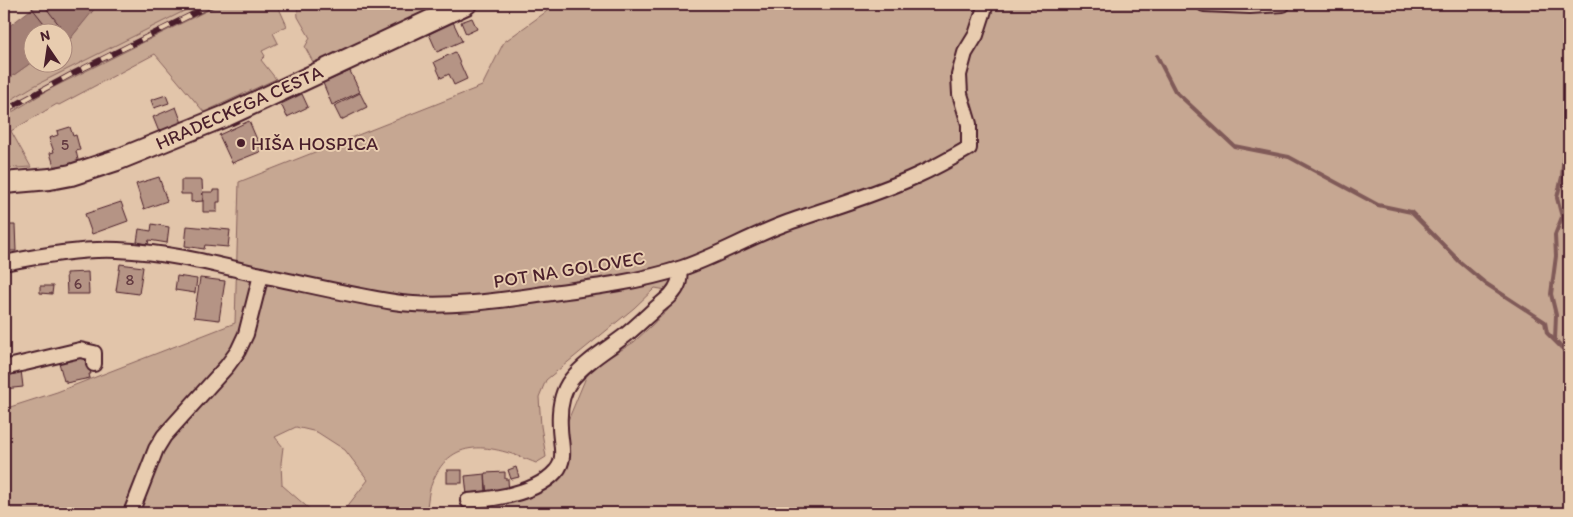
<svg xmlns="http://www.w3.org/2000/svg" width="1573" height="517" font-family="Itim,sans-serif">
	<rect width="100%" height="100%" fill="#e2c5aa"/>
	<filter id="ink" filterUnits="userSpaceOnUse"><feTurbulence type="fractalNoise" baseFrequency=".02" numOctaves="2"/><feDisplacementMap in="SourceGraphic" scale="10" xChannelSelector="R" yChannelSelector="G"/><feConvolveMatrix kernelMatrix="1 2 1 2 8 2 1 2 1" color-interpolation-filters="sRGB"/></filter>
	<g filter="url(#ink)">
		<!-- built -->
		<path fill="#d4b69f" d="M 198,4 L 220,4 L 50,89 L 4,117 L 4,104 L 32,87 Z"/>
		<!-- green -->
		<g fill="#c6a792" stroke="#88635e">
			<path d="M 104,4 L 198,4 L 32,87 L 4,104 L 4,82 L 32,62 L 62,62 L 63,45 L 70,39 L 96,6 Z"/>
			<path d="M 220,4 L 272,4 L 274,8 L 278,6 L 287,26 L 273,33 L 278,43 L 262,51 L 265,56 L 261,60 L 276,79 L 204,112 L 155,54 L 59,105 L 57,104 L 11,131 L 31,167 L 15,168 L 4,167 L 4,117 L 50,89 Z"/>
			<path d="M 297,4 L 449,4 L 321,66 L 313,62 L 305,47 L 310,38 L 298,17 Z"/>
			<path d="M 557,4 L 1569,4 L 1569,513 L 500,513 L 505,502 L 545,471 L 564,466 L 564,430 L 589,370 L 634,342 L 668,310 L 672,291 L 655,288 L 634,308 L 546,380 L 539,397 L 541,426 L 546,457 L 536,463 C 497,447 452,432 432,483 C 428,492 428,504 426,513 L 342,513 L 368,480 L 345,450 L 317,432 L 296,427 L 275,437 L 283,447 L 281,463 L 282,485 L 314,513 L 4,513 L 4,409 L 57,392 L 235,323 L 239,182 L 482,86 L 504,42 Z"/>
		</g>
		<!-- water -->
		<path fill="#a48176" stroke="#805a58" d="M 38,4 L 104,4 L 96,7 L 70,39 L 63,45 L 62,32 L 32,32 L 32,62 L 4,82 L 4,30 Z"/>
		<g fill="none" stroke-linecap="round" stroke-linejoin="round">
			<!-- stream -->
			<g stroke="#805a58" stroke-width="4">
				<path d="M 1157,56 L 1175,91 L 1234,146 L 1289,157 L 1378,205 L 1411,212 L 1460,262 L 1485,283 L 1545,322 L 1547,333 L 1569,355"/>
				<path d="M 1555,340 L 1556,315 L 1551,294 L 1556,256 L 1555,235 L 1562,217 L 1557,198 L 1562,177 L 1564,153 L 1569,144"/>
			</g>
		</g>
		<!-- building -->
		<g fill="#b59485" stroke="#4a1f2b">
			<path d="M 38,4 L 43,4 L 70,39 L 62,45 L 62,32 L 51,32 L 32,8 Z"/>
			<path d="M 472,18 L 477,29 L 466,34 L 461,22 Z"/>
			<path d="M 453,22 L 462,41 L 437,52 L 429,34 Z"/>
			<path d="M 455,52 L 467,79 L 454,85 L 449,74 L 441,78 L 434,62 Z"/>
			<path d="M 350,71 L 360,92 L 332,105 L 323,83 Z"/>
			<path d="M 360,93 L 367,107 L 341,120 L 334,106 Z"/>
			<path d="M 302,94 L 308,107 L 287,117 L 281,104 Z"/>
			<path d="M 166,95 L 169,103 L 154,108 L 151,100 Z"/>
			<path d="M 176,107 L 182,123 L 159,132 L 153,117 Z"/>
			<path d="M 249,121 L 262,151 L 232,163 L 219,135 Z"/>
			<path d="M 70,127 L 73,136 L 76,135 L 80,150 L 76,151 L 79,164 L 56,172 L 50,153 L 54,152 L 49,138 L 58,135 L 57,131 Z"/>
			<path d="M 159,177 L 167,201 L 144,209 L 136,184 Z"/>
			<path d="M 181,180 L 202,180 L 203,201 L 191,202 L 191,194 L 181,194 Z"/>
			<path d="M 213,190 L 220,190 L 220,202 L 217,202 L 217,212 L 203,212 L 203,192 L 213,192 Z"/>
			<path d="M 121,202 L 128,221 L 92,234 L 85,214 Z"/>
			<path d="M 152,224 L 169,227 L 167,243 L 149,240 L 148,244 L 137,242 L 139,229 L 151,231 Z"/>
			<path d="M 4,225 L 15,225 L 16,251 L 4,251 Z"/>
			<path d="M 187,226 L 230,230 L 228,247 L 205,245 L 204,249 L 185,246 Z"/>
			<path d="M 120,264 L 143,267 L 139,294 L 116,291 Z"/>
			<path d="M 88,272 L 89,294 L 67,294 L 66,273 Z"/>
			<path d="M 177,276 L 197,279 L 195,293 L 175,290 Z"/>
			<path d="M 200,278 L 225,281 L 219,320 L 194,317 Z"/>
			<path d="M 40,286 L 53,286 L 52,294 L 40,293 Z"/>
			<path d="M 85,352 L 91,374 L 89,374 L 90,378 L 66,383 L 66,380 L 64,381 L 58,359 Z"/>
			<path d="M 21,370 L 23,387 L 4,389 L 4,371 Z"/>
			<path d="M 516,467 L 519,477 L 511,479 L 508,470 Z"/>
			<rect x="447" y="470" width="15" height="13"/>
			<path d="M 505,472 L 505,479 L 508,479 L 509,494 L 487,496 L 485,473 Z"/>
			<path d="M 485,474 L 486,494 L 467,495 L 465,476 Z"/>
			<path d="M 486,506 L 487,513 L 473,513 L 473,508 Z"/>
		</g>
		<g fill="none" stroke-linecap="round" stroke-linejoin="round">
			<!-- street casing -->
			<g stroke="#4a1f2b" stroke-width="18">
				<g id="street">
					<path d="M 1204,4 L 1250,6 L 1283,4"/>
					<path d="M 4,263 C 38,256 83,248 118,250 C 167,252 214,264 261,275 C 305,284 350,295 394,302 C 441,309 498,301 544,294 C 589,288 639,282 682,268 C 717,256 749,237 784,224 C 828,208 873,196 916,176 C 934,168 952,158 969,148 L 969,124 L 960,94 L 959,75 L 965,53 L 976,35 L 986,4"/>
					<path d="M 4,368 L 80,350 L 94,353 L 94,364"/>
					<path d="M 468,501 C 495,499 537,493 556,471 C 567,459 560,442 560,427 C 559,411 561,393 571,380 C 586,361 608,349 627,334 C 637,326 646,317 655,309 C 664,301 674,295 678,284 C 680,280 679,274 680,269"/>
					<path d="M 131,513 L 156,449 L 164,436 L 227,366 L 238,351 L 246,334 L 261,275"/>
				</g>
			</g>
			<!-- secondary casing -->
			<g stroke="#4a1f2b" stroke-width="24">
				<path id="secondary" d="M 4,183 L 50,179 L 71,175 L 117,160 L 228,115 L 466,4"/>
			</g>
			<!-- street -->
			<use href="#street" stroke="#e8ccaf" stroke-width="14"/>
			<!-- secondary -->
			<use href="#secondary" stroke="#e8ccaf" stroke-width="20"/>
			<!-- rail casing -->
			<g stroke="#4a1f2b" stroke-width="5.5">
				<path id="rail" d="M 4,111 L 70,75 L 213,4"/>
			</g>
			<!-- rail -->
			<use href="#rail" stroke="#e8ccaf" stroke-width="4" stroke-dasharray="11" stroke-linecap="butt"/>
		</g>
	</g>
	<!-- markers -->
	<circle fill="#4a1f2b" stroke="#e8ccaf" stroke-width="2" cx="241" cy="143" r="5"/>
	<g text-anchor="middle" stroke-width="4" stroke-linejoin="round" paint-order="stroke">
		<!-- number labels -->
		<g font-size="16" fill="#653c42">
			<text x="65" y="150">5</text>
			<text x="130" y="285">8</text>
			<text x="78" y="289">6</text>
		</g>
		<!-- street labels -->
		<g font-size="19" fill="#4a1f2b" stroke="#e8ccaf">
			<text transform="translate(239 107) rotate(-24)" y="7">HRADECKEGA CESTA</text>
			<text transform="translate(569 269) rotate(-9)" y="7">POT NA GOLOVEC</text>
		</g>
		<!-- poi labels -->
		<g font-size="19" fill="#4a1f2b" stroke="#e8ccaf" text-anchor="start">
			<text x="251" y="150">HIŠA HOSPICA</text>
		</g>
	</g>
	<!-- margin -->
	<rect width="1573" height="517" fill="none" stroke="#e8ccaf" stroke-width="20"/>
	<rect x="10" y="10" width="1553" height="497" fill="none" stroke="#4a1f2b" stroke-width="2" filter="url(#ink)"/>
	<!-- north arrow -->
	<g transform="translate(48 48) rotate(347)"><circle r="24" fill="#e8ccaf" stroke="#a9877a"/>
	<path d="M0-4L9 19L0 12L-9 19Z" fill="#4a1f2b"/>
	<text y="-8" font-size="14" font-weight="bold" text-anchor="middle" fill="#4a1f2b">N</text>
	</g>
</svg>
